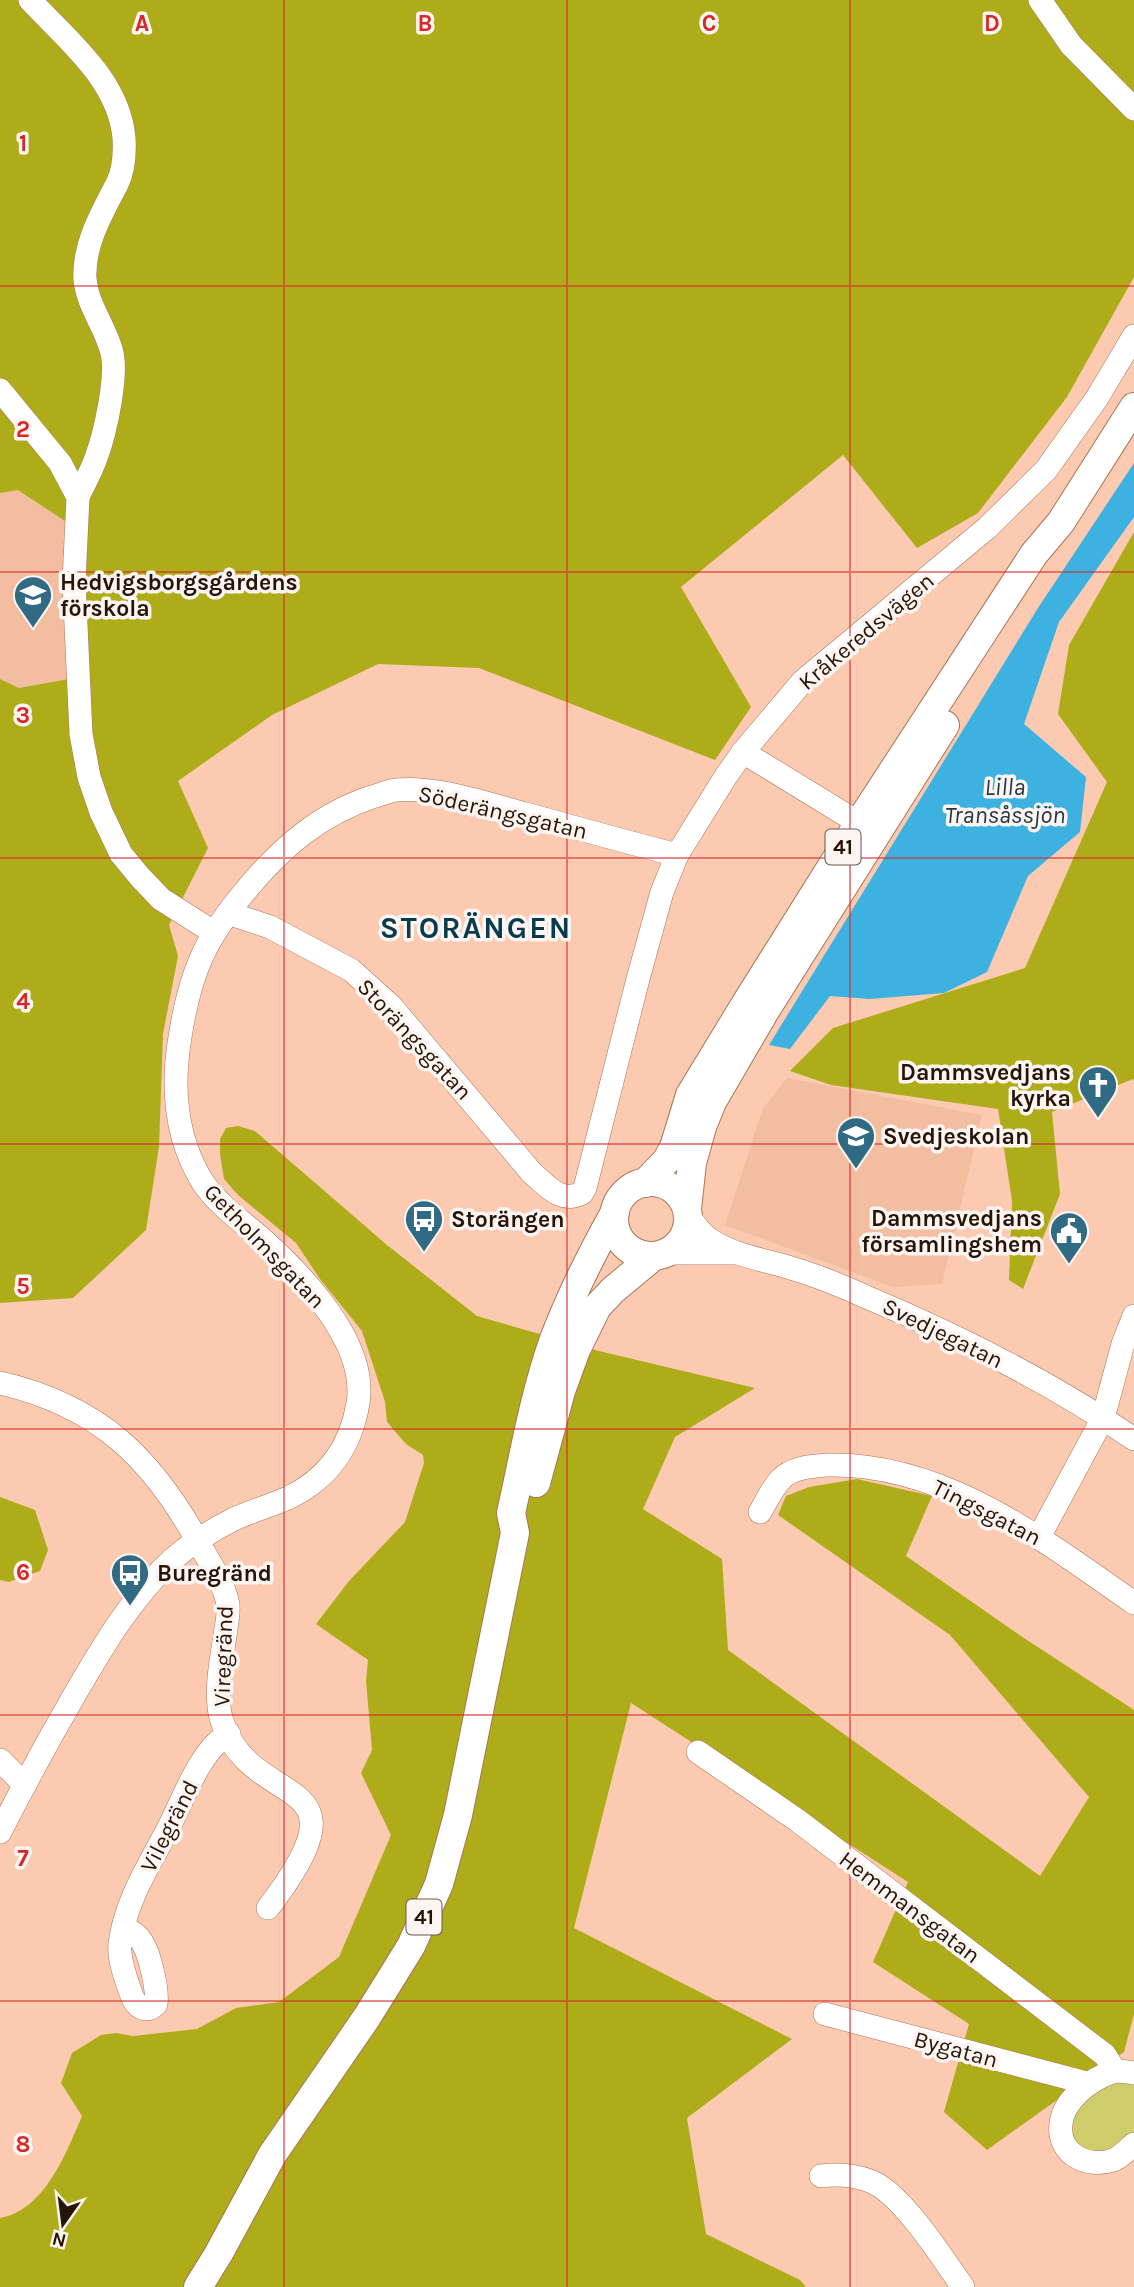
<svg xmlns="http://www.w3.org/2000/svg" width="1134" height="2287" font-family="Karla,sans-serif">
	<rect width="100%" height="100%" fill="#fbcab1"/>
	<!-- built -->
	<g fill="#f2bda1">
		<path d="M 18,490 L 65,520 L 65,579 L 69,679 L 19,688 L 0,679 L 0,493 Z"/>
		<path d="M 787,1078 L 982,1115 L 942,1284 L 893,1287 L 725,1225 L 763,1108 Z"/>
	</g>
	<!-- green -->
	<path fill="#cecd6c" d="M 1127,2080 L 1134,2081 L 1134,2135 C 1126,2140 1115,2151 1106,2152 C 1081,2156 1060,2134 1076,2111 C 1087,2095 1109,2085 1127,2080 Z"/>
	<!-- forest -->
	<g fill="#afac19">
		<path d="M 0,0 L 1134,0 L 1134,277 L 1067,397 L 978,513 L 917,548 L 843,455 L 681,587 L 751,707 L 715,760 L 479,668 L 378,664 L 272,715 L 178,781 L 208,848 L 169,925 L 178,956 L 163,1034 L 159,1147 L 146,1230 L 73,1298 L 0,1303 L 0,679 L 19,688 L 69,679 L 65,579 L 65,521 L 18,490 L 0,493 Z"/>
		<path d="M 1134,532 L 1134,1081 L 1133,1079 L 1052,1112 L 1060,1194 L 1023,1289 L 1009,1280 L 1012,1201 L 998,1109 L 831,1085 L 790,1071 L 833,1028 L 1025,968 L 1107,782 L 1058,714 L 1069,645 Z"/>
		<path d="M 238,1126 L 255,1131 L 387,1245 L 477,1316 L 599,1351 L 755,1388 L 675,1437 L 643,1509 L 722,1559 L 728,1650 L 1040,1876 L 1089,1797 L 950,1635 L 778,1515 L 786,1496 L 809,1487 L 857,1479 L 932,1496 L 906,1556 L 1021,1636 L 1134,1710 L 1134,2014 L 1124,2052 L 987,2150 L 944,2112 L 969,2024 L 873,1962 L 908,1882 L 631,1703 L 574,1928 L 792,2039 L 687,2118 L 706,2234 L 800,2280 L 806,2287 L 0,2287 L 0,2218 C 45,2210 66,2153 82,2116 L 61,2083 L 72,2053 L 101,2035 L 116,2033 L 133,2036 L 197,2029 L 236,2008 L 279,2002 L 339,1957 L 391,1835 L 361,1773 L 372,1750 L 366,1681 L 368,1660 L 316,1624 L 349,1581 L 405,1522 L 424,1463 L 423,1455 L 406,1444 L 387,1422 L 385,1402 L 362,1331 L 320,1279 L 296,1243 L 238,1195 L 224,1179 L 220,1154 L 220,1139 L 226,1128 Z"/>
		<path d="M 0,1497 L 35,1510 L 48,1550 L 40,1571 L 9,1582 L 0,1580 Z"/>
	</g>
	<!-- water -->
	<path fill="#3db1df" d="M 1134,463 L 1134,517 L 1059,622 L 1024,724 L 1086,777 L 1080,832 L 1028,876 L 987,972 L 944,993 L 869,999 L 830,996 L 790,1049 L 769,1045 L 1038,608 Z"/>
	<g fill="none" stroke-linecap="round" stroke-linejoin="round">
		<!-- minor casing -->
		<g stroke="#ab7457" stroke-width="24">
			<g id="minor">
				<path d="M 30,0 C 67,40 119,80 124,138 C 125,154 124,170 117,184 C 102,213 83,245 85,279 C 87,304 104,325 111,349 C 119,373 105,434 96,458 C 91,472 84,484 78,497"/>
				<path d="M 1040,0 L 1071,45 L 1134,109"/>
				<path d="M 0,390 L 60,463 L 78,497 L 74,582 L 81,734 L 89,777 L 101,812 L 121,854 L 140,877 L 161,899 L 213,932"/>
				<path d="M 743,752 L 872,831"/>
				<path d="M 228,913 L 270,927 L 351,970 L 391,1006 L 532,1173 C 547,1186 561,1204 582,1193 L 585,1188 L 638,979 L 662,892 L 677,855 L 726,776 L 743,752 L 803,681 L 987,528 L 1046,470 L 1097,398 L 1134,336"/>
				<path d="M 688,1215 C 694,1224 700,1233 709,1239 C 733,1256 767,1260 794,1269 C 818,1276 842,1286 864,1296 C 957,1335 1050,1382 1134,1439"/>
				<path d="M 666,1253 L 732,1253"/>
				<path d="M 0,1383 C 100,1406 153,1459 201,1547 C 211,1565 225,1585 228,1605 C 229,1615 226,1626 225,1636 C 221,1660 214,1697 222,1721 C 252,1814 376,1767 268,1908"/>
				<path d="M 760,1512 C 766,1502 772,1489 780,1480 C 792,1467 813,1466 829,1465 C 945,1463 1043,1540 1134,1603"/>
				<path d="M 1039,1537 L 1103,1418 L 1123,1344 L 1134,1316"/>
				<path d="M 698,1752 L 797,1820 L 1105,2055 L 1115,2071"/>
				<path d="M 0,1760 L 25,1785"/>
				<path d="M 0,1832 C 24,1785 49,1739 75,1694 C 103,1646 131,1598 172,1560 C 190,1544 212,1530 234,1519 C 251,1511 270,1506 288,1498 C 328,1479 351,1446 358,1403 C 368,1343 302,1275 261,1238 C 241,1221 216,1203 202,1181 C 175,1137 172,1085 180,1037 C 190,973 205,938 247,889 C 281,848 320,814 372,797 C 379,795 388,791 396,790 C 436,786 487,804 526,814 C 576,828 627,842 677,855"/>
				<path d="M 123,1927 C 128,1930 133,1932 137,1936 C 149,1946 158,1989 156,2004 C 146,2014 136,2007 132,1996 C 127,1982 118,1959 120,1944 C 125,1901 150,1864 169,1827 C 183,1800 201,1748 229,1734"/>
				<path d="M 825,2014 L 1087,2083"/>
				<path d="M 1134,2073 C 1127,2072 1119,2070 1112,2072 C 1091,2079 1063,2100 1061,2124 C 1057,2154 1088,2169 1113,2160 C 1120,2158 1128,2149 1134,2144"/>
				<path d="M 821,2176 C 838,2174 854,2175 870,2181 C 901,2192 943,2259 963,2287"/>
			</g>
		</g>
		<!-- major casing -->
		<g stroke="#ab7457" stroke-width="30">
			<g id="major">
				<circle cx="651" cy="1219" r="37"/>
				<path d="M 645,1183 L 667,1160 L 674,1147 L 690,1095 L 746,1003 L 859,823 L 1034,554 L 1061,522 L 1134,407"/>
				<path d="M 687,1209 L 692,1163 L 702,1127 L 712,1102 L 765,1011 L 945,725"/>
				<path d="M 536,1483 L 561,1391 L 576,1350 L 597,1307 L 613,1290 L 654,1256"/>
				<path d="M 198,2287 L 219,2253 L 272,2155 L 367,2017 L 411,1946 L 439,1884 L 458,1815 L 515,1533 L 511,1513 C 524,1455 534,1395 554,1339 C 571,1295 592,1253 615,1212"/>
			</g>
		</g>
		<!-- minor -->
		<use href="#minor" stroke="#fff" stroke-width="23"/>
		<!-- major -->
		<use href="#major" stroke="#fff" stroke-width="28"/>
	</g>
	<!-- grid -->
	<path fill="none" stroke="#d62828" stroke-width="2" stroke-opacity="0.55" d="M 284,0 L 284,2287M 567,0 L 567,2287M 850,0 L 850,2287M 0,286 L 1134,286M 0,572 L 1134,572M 0,858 L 1134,858M 0,1144 L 1134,1144M 0,1429 L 1134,1429M 0,1715 L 1134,1715M 0,2001 L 1134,2001"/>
	<!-- icons -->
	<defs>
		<g id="school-pin" transform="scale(2.0125)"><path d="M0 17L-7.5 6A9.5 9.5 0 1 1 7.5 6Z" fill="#306a83" stroke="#fcf5f2"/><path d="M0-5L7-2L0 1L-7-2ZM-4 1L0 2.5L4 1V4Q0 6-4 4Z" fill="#fff"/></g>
		<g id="church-pin" transform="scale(2.0125)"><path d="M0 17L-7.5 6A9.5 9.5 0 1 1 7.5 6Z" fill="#306a83" stroke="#fcf5f2"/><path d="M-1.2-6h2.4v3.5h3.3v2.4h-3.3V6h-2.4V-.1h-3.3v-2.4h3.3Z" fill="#fff"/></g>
		<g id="bus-pin" transform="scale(2.0125)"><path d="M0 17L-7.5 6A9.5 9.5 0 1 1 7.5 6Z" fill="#306a83" stroke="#fcf5f2"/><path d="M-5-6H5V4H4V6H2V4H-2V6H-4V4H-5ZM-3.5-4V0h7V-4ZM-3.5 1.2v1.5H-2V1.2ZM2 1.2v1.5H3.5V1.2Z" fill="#fff"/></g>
		<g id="civic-pin" transform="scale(2.0125)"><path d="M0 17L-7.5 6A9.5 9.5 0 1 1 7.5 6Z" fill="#306a83" stroke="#fcf5f2"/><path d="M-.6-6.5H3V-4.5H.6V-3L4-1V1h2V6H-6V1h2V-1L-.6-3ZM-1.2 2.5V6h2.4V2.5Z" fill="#fff"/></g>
	</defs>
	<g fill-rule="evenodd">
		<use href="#school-pin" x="33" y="595"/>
		<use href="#church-pin" x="1098" y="1085"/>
		<use href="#school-pin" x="856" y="1136"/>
		<use href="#bus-pin" x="424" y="1219"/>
		<use href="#civic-pin" x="1069" y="1231"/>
		<use href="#bus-pin" x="130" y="1573"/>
	</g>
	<g text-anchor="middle" stroke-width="7" stroke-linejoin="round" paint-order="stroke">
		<!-- shield labels -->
		<g fill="#fcf5f2" stroke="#68574e" stroke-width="2">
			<rect x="825.5" y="829.5" width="35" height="35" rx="5"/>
			<rect x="406.5" y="1899.5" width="35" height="35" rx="5"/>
		</g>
		<g font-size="21" font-weight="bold" fill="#281307">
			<text x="843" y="854">41</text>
			<text x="424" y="1924">41</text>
		</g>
		<!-- poi labels -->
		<g font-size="23" font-weight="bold" fill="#281307" stroke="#fcf5f2" text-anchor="start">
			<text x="60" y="590">Hedvigsborgsgårdens<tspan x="60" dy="26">förskola</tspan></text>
			<text x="1071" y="1080" text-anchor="end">Dammsvedjans<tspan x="1071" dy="26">kyrka</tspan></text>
			<text x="883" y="1144">Svedjeskolan</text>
			<text x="1042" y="1226" text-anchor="end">Dammsvedjans<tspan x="1042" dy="26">församlingshem</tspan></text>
			<text x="451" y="1227">Storängen</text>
			<text x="157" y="1581">Buregränd</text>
		</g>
		<!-- street labels -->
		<g font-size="23" fill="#281307" stroke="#fcf5f2">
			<text transform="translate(866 631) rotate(-40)" y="8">Kråkeredsvägen</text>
			<text transform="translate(503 812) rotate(13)" y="8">Söderängsgatan</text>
			<text transform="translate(415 1039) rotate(47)" y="8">Storängsgatan</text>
			<text transform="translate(265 1246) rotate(46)" y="8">Getholmsgatan</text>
			<text transform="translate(943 1333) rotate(26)" y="8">Svedjegatan</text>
			<text transform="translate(987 1512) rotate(27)" y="8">Tingsgatan</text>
			<text transform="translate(223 1656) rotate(-88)" y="8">Viregränd</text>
			<text transform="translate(169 1826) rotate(-63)" y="8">Vilegränd</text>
			<text transform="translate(910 1907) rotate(37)" y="8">Hemmansgatan</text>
			<text transform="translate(956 2049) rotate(15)" y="8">Bygatan</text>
		</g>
		<!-- water labels -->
		<g font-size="24" font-style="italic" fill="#213944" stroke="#fcf5f2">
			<text x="1005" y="795">Lilla<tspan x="1005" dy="28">Transåssjön</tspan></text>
		</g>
		<!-- district labels -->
		<g font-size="30" font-weight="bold" letter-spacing="2" fill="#073b4d" stroke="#fcf5f2">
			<text x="476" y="938">STORÄNGEN</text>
		</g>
	</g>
	<g font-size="23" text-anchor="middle" font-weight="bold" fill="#d62828" stroke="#fcf5f2" stroke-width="7" stroke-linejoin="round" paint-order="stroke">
		<text x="142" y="31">A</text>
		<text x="425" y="31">B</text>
		<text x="709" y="31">C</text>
		<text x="992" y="31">D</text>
		<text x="23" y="151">1</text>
		<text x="23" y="437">2</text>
		<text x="23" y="723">3</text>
		<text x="23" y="1009">4</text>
		<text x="23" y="1294">5</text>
		<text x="23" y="1580">6</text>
		<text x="23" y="1866">7</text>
		<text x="23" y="2152">8</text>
	</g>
	<!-- north arrow -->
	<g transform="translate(63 2224) rotate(194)" stroke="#fcf5f2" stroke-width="5" paint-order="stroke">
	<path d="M0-5L12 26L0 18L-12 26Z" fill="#281307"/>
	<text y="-10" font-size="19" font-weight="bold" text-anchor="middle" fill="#281307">N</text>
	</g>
</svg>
